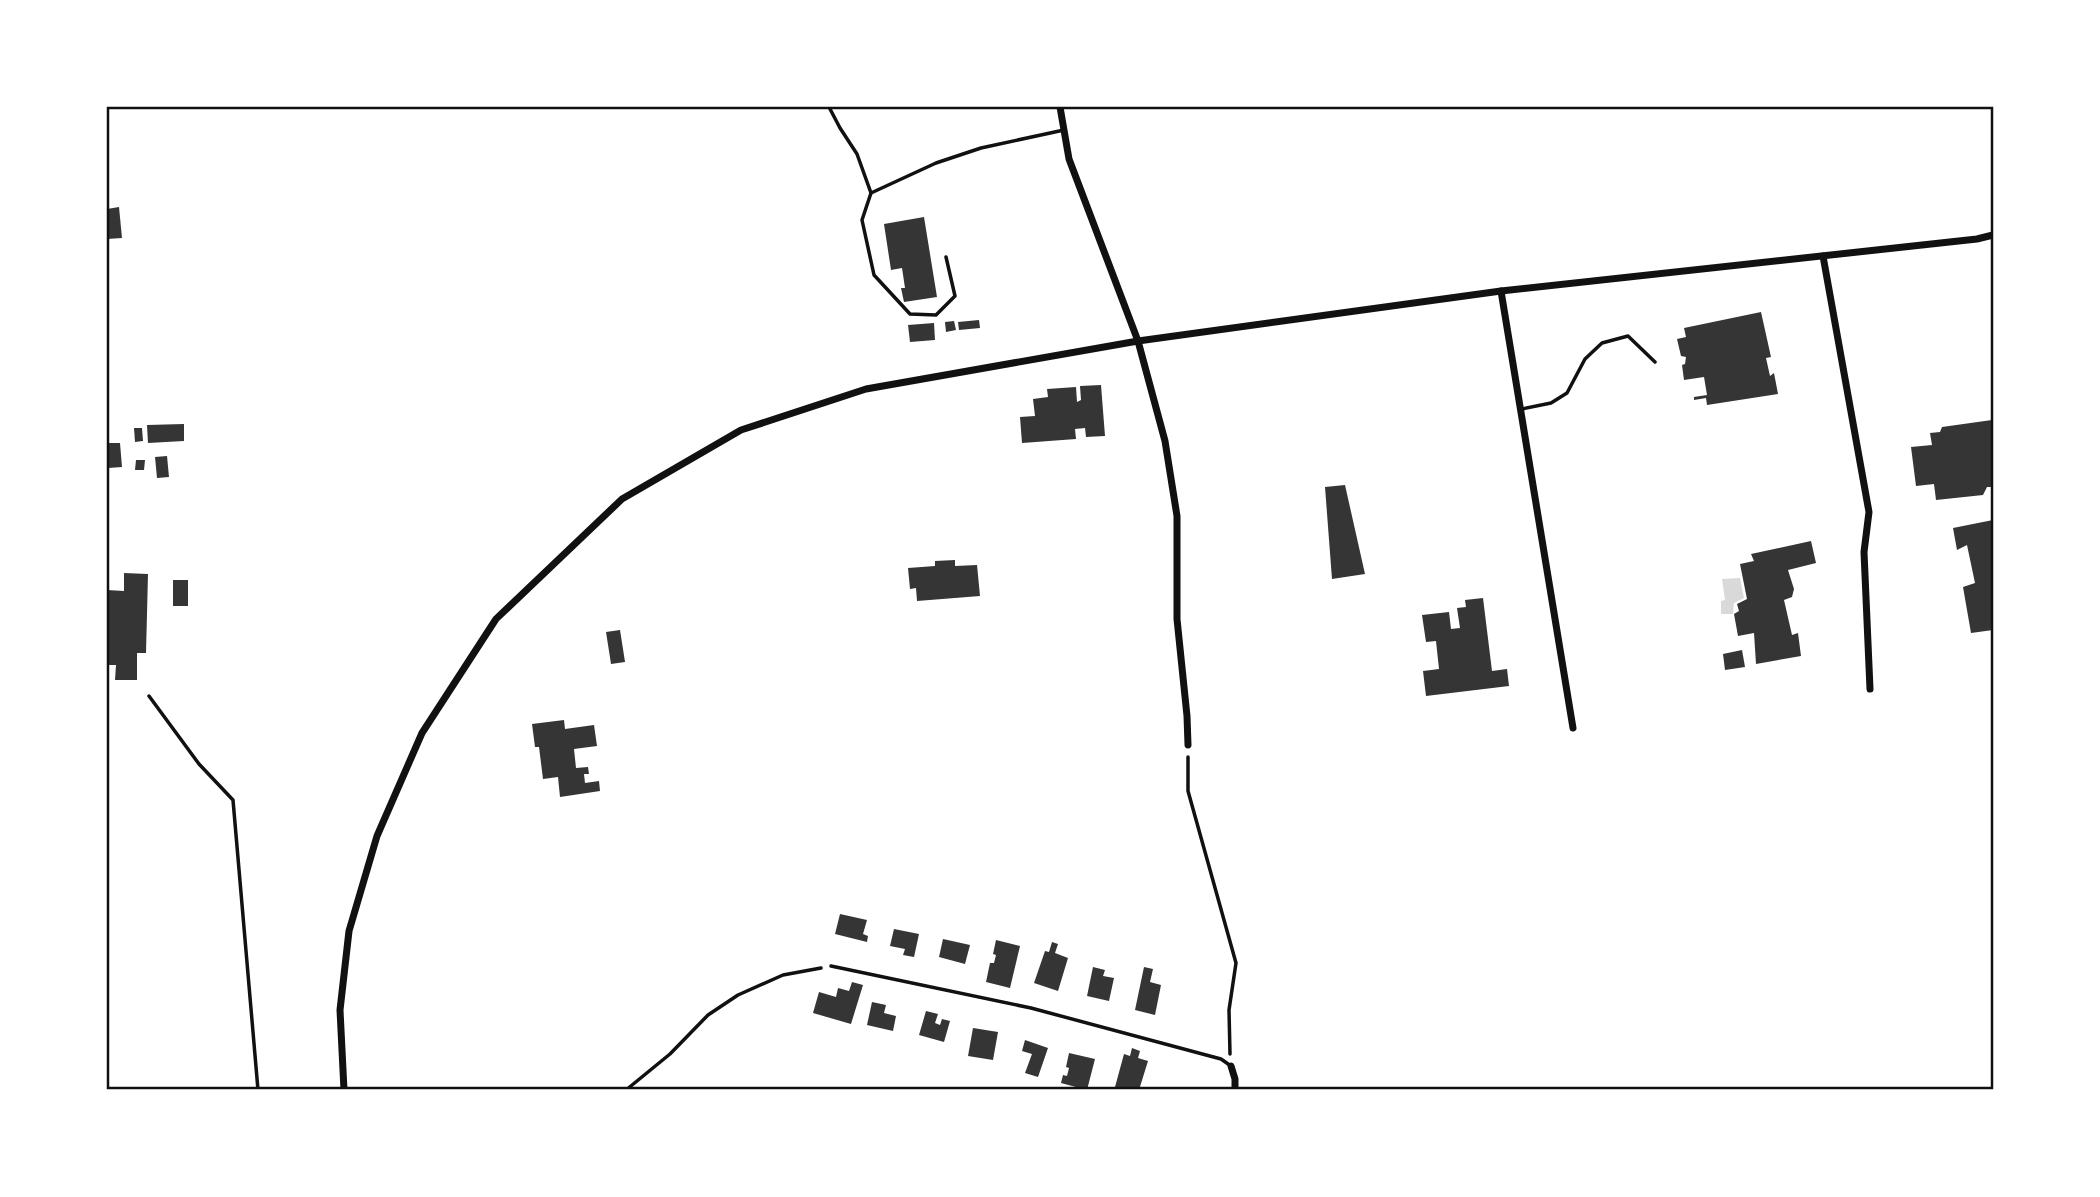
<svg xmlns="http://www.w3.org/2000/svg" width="2100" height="1197" font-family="'Asap Condensed',sans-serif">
	<rect width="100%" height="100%" fill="#fff"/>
	<!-- water -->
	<path fill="#d9d9d9" d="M 1740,578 L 1744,598 L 1734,603 L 1733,614 L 1721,614 L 1721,601 L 1725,600 L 1722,579 Z"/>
	<!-- building -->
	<g fill="#353535">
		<path d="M 119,207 L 122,238 L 107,239 L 107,209 Z"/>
		<path d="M 924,217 L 937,297 L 904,302 L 901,288 L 905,288 L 902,268 L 891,270 L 884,224 Z"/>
		<path d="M 1761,312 L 1771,357 L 1766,358 L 1770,376 L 1774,373 L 1778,394 L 1707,405 L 1706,398 L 1694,400 L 1694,397 L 1707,395 L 1704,377 L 1684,380 L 1682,365 L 1685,364 L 1686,357 L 1681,356 L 1677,339 L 1686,337 L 1684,328 Z"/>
		<path d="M 979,320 L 980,328 L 959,330 L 958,322 Z"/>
		<path d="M 954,321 L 956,330 L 946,332 L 945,322 Z"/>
		<path d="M 934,323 L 935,340 L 910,342 L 908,325 Z"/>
		<path d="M 1101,385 L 1105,436 L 1086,437 L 1085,428 L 1075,429 L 1076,439 L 1022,443 L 1020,417 L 1035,416 L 1033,399 L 1048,397 L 1047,389 L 1076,387 L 1077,402 L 1081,400 L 1080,386 Z"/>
		<path d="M 1992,420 L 1993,487 L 1987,487 L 1983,495 L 1936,500 L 1934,484 L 1916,486 L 1911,447 L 1932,445 L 1930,433 L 1940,432 L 1942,427 Z"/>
		<path d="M 184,424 L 184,441 L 148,443 L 147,425 Z"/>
		<path d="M 134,428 L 142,428 L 143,441 L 135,442 Z"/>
		<path d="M 107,443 L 120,443 L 122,467 L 108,468 Z"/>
		<path d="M 167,456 L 169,477 L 157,478 L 155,457 Z"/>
		<path d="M 136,460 L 145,460 L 144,470 L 135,470 Z"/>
		<path d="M 1345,485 L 1365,574 L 1332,579 L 1325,487 Z"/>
		<path d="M 1993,520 L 1993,630 L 1971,633 L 1963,587 L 1975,583 L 1967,545 L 1957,550 L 1953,528 Z"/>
		<path d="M 1811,541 L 1816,563 L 1788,570 L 1794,589 L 1792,597 L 1784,600 L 1792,635 L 1798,633 L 1801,656 L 1756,664 L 1754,633 L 1738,636 L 1734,614 L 1739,611 L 1737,604 L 1747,599 L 1740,564 L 1754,561 L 1751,554 Z"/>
		<path d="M 955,560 L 955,566 L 977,565 L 980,596 L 917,601 L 916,588 L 910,589 L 908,568 L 935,566 L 935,561 Z"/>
		<path d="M 124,573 L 148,574 L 146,653 L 137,653 L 137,680 L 115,680 L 116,665 L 107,665 L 107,590 L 124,591 Z"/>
		<rect x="173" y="580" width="15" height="26"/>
		<path d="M 1483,598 L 1492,671 L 1507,669 L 1509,686 L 1426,696 L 1423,671 L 1439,669 L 1436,641 L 1426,642 L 1422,615 L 1449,612 L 1451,629 L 1460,628 L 1457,608 L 1466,607 L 1465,600 Z"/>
		<path d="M 620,630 L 625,662 L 611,664 L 606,632 Z"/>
		<path d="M 1742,650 L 1745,667 L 1725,670 L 1723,654 Z"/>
		<path d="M 564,720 L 565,729 L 594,725 L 597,746 L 574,749 L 576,768 L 588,767 L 589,774 L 584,774 L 585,783 L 599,781 L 600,791 L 560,797 L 558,777 L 543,779 L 539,747 L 535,747 L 532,724 Z"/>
		<path d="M 840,914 L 867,920 L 863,934 L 868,936 L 867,942 L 835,934 Z"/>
		<path d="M 894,929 L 919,934 L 914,957 L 903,955 L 905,949 L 890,946 Z"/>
		<path d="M 943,939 L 970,945 L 965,964 L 939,957 Z"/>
		<path d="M 996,940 L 1020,946 L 1010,988 L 986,982 L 990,963 L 994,963 L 996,955 L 993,954 Z"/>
		<path d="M 1052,942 L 1058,944 L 1055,953 L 1068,958 L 1058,991 L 1034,983 L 1045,951 L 1049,952 Z"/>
		<path d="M 1093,967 L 1105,970 L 1103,976 L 1114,978 L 1109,1001 L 1087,996 Z"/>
		<path d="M 1144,967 L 1153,969 L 1150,982 L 1161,985 L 1155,1015 L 1135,1010 Z"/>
		<path d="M 852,982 L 863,985 L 851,1024 L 813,1013 L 819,992 L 836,997 L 838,988 L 849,991 Z"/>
		<path d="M 872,1002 L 886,1005 L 884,1013 L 896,1016 L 893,1031 L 867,1025 Z"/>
		<path d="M 926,1011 L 938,1014 L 935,1023 L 940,1025 L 942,1019 L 950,1021 L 944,1042 L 919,1035 Z"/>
		<path d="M 973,1028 L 998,1032 L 993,1060 L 968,1056 Z"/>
		<path d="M 1025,1040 L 1048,1048 L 1038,1077 L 1025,1073 L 1032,1054 L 1022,1051 Z"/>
		<path d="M 1132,1048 L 1140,1051 L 1138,1058 L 1148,1061 L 1139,1090 L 1123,1090 L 1115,1087 L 1124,1054 L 1130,1056 Z"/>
		<path d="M 1069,1053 L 1095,1059 L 1087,1090 L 1061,1083 L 1063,1075 L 1067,1076 L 1069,1068 L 1066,1067 Z"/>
	</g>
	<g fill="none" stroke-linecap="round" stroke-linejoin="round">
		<!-- path -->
		<g stroke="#111" stroke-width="3.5">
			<path d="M 1188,757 L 1188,791 L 1236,963 L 1229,1010 L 1230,1054"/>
			<path d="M 626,1090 L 670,1054 L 708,1015 L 738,995 L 783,975 L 821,968"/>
		</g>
		<!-- service -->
		<g stroke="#111" stroke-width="3.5">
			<path d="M 829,107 L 840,128 L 857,154 L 871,193"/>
			<path d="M 946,257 L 955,296 L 936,315 L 910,314 L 874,275 L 862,220 L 871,193 L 936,163 L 981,148 L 1064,130"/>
			<path d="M 1522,409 L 1551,403 L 1567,393 L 1585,359 L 1602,343 L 1628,336 L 1655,362"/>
			<path d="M 149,696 L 199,764 L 233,800 L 258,1090"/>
			<path d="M 831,966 L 1031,1008 L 1221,1059 L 1231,1066"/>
		</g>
		<!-- minor -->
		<g stroke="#111" stroke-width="7">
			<path d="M 1060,107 L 1069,159 L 1138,341 L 1165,441 L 1177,516 L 1177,619 L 1187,716 L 1188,745"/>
			<path d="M 1823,256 L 1869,512 L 1864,552 L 1870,689"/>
			<path d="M 1501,291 L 1573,728"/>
			<path d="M 1231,1066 L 1235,1079 L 1235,1090"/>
			<path d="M 344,1090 L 340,1010 L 349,931 L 377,836 L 422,733 L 496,619 L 622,499 L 741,430 L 866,389 L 1138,341 L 1501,291 L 1977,239 L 1993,235"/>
		</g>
	</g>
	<!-- border -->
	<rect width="2100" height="1197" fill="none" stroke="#ffffff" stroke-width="217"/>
	<rect x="108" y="108" width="1884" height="980" fill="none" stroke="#111" stroke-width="2.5"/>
</svg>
